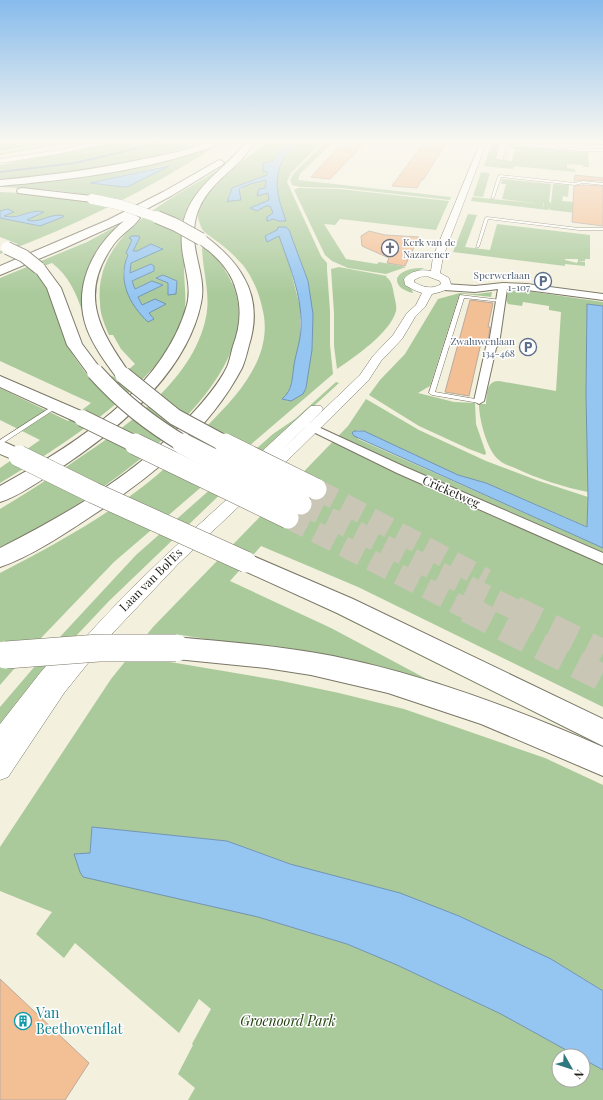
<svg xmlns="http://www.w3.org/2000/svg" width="603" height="1100" font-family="'Playfair Display',serif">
	<rect width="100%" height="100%" fill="#f3f0dd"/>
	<!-- green -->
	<g fill="#aaca9b" fill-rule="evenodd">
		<path d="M 61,141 L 0,151 L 0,143 L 3,142 Z"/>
		<path d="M 67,141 L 77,141 L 0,155 L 0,153 Z"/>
		<path d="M 110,141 L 204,141 C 140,166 69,174 0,180 L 0,165 L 100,145 L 99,144 Z"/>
		<path d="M 267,141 L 291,141 L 275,156 L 273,161 L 266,162 L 263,172 L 267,171 L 267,175 L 232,188 L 228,197 L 230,201 C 243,185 246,184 266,180 L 265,188 L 258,196 L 264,193 L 268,193 L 269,201 L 250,208 L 257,211 L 266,206 L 271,206 L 273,214 L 268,216 L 269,221 L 274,219 L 278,221 L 286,221 C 278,198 272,180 284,157 C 287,151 295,146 300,141 L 323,141 L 291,173 L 287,182 L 321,256 L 327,263 L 327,269 L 330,311 L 330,345 L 333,374 L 114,562 L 41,638 L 0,685 L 0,664 L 16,641 L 0,642 L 0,573 C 54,545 109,515 156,476 C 175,460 192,442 209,424 C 240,393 275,354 262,307 C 259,292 252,277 243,265 C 237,259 230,251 223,246 C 219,242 204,233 202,229 C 201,226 198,220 198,217 C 199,190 249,158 267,141 ZM 278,227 L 286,227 L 289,230 L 308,281 L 313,314 L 312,350 L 287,402 L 287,395 L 293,379 L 294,367 L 300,341 L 300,307 L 289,264 L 279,236 L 267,241 L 266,235 L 278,230 Z"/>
		<path d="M 326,141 L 334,141 L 300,174 L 298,180 L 451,197 L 450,200 L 341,188 L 300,187 L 292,185 L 290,180 L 293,174 Z"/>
		<path d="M 493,141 L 501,141 L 496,159 L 512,161 L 515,149 L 511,149 L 511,146 L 555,149 L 555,148 L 558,150 L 588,152 L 588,150 L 589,167 L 583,167 L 583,165 L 567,164 L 567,168 L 575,169 L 575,172 L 514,166 L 513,169 L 484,166 Z"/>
		<path d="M 217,144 L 219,144 C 150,189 77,225 0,254 L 0,251 L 18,244 L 0,237 L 0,218 L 40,226 L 43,220 L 35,222 L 26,220 L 44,212 C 32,208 20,219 3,216 L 13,212 L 5,210 L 0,211 L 0,192 L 23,193 L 92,202 L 105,197 L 52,190 L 0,187 L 0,184 L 50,180 ZM 168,165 L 129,186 L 123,187 L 90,183 Z"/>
		<path d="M 226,165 L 185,212 L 188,223 L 176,217 L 166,223 L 186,235 C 186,246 184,257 184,269 C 184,283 187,300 184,314 C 168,381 57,449 0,483 L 0,468 L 40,440 L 0,420 L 0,388 L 68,421 L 91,403 L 0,361 L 0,278 L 87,242 L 124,222 C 116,231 105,240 98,249 C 89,264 83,296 83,313 C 76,293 69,276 52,263 L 33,270 L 45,281 L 73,355 L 85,372 L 102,391 L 95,372 L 119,378 L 135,364 L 121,349 L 113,335 L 109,335 C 105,325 100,315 100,303 C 93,231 175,198 226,165 ZM 140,237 L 133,251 L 137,251 L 151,244 L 162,248 L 131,263 L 130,273 L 151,264 L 154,271 L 132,281 L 134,289 L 152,281 L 162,285 L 138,297 L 142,305 L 166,304 L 149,313 L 126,290 L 123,272 L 128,254 L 126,253 L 132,240 Z"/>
		<path d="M 481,172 L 490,173 L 483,197 L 473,196 Z"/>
		<path d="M 502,179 L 551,184 L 549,202 L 551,203 L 553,184 L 580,185 L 569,185 L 568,197 L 563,196 L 562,201 L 586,203 L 603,216 L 550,210 L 549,208 L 548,210 L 471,201 L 472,197 L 543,204 L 543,208 L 544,202 L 543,204 L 502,199 L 506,184 L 501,184 Z"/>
		<path d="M 298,188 L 339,189 L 449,201 L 436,230 L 340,219 L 335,225 L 324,224 L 346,259 L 377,264 L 379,262 L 406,267 L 386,274 L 348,268 L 332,261 L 325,255 L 294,190 Z"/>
		<path d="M 468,214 L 477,215 L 465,247 L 490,250 L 497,224 L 590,235 L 590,259 L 585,259 L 585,261 L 578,261 L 578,259 L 565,259 L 565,256 L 565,260 L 577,263 L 578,261 L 585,262 L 585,266 L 565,264 L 565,266 L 453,252 Z"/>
		<path d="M 202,245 C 216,255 226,270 233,285 C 275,387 76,513 0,547 L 0,509 C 24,495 46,480 69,465 C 121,430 193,383 206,317 C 211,293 202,270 202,245 Z"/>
		<path d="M 339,267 L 387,276 L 386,277 C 392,280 393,289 394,295 C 395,300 397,306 396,311 C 390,333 356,356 337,369 L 334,346 L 334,313 L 331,269 Z"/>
		<path d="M 424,268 L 405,278 L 405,283 L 412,290 L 413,293 C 405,291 396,287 397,278 C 402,269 414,268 424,268 Z"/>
		<path d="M 508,291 L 527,291 L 603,302 L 603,306 L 587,304 L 586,393 L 588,492 C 563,487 538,479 515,468 C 510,466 503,464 499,460 C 487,451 479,419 479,404 L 486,404 C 487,394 486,381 499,381 L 556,391 L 561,312 L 549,310 L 549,306 L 523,302 L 522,306 L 508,304 L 506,300 Z"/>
		<path d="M 492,292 L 491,297 L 465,294 L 459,295 L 430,386 L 418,393 L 454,402 L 475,403 L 476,424 L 486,453 L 485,455 L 469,449 L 419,426 L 369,395 L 380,380 L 405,354 L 438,299 L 460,293 L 477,294 Z"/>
		<path d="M 336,382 L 339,383 L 282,435 L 109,601 L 77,635 L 44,675 L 0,732 L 0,707 L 59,638 L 136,555 L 273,434 L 295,419 Z"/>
		<path d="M 366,399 L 419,430 L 486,461 L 539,481 L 588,497 L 588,527 L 486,483 L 458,475 L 364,431 L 357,430 L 358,439 L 603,548 L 603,707 L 358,587 L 261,546 L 230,581 L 331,628 L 451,692 L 290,652 L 181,635 L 170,662 L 282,681 L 339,693 L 404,709 L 545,758 L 603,785 L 603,991 L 551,959 L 227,841 L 92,827 L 90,853 L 74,854 L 258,917 L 347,944 L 397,965 L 501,1014 L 577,1056 L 559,1056 L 559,1080 L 583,1080 L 583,1059 L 603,1070 L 603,1100 L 188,1100 L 195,1088 L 178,1074 L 193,1045 L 192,1044 L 211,1009 L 199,999 L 179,1033 L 75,943 L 64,958 L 36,934 L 52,912 L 0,891 L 0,847 L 111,679 L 153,627 L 348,426 Z"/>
	</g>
	<!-- water -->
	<g fill="#95c6f2" stroke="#7294b1">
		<path d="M 291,141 L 300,141 C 295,145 287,151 284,157 C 272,180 278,198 286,221 L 278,221 L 274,219 L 267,221 L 267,217 L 273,213 L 270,206 L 266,206 L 257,211 L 250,208 L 269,200 L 268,193 L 257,196 L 259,189 L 265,188 L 266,180 L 250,184 L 239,189 L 241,200 L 230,201 L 227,202 L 232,188 L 267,175 L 267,171 L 263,172 L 263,163 L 273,161 L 279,152 Z"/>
		<path d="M 169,166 L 129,186 L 123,187 L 90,183 Z"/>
		<path d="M 8,209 L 14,212 L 4,216 C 20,220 30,208 44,212 L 27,220 C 41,224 50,212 64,216 L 63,217 L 40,226 L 0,218 L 0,211 Z"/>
		<path d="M 278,227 L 286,227 L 289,230 L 308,281 L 313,314 L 312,350 L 306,388 L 303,394 L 291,401 L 282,399 C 293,390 292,378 294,365 C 296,352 301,340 301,326 C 302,295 289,265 279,236 L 267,242 L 265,236 L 277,230 Z"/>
		<path d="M 132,236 L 139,236 L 140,237 L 133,251 L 137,251 L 151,244 L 163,249 L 131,263 L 130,273 L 151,264 L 154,266 L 154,271 L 132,281 L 135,289 L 152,281 L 163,285 L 138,297 L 142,305 L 155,299 L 166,304 L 149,313 L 154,319 L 148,322 C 129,304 117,280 128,255 L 126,253 L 132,240 L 129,238 Z"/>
		<path d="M 163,275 L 177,281 L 176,294 L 168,295 L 168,283 L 156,278 Z"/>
		<path d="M 587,304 L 603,306 L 603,548 L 354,436 L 352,433 L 354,431 L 364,431 L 458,475 L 486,483 L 587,527 L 588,497 L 586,393 Z"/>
		<path d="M 92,827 L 227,841 L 290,864 L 400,893 L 459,916 L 551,959 L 603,991 L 603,1070 L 583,1059 L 583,1056 L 577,1056 L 501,1014 L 397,965 L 347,944 L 258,917 L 83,877 L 80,872 L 74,854 L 90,853 Z"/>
	</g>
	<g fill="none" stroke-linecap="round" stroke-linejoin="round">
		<!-- stream -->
		<path stroke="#7294b1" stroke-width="2" d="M 0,172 L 75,163 L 169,141"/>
	</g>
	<!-- building -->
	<g fill="#f3c096" stroke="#baaa9e">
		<path d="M 344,141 L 367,141 L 330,179 L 311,177 Z"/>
		<path d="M 424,142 L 446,144 L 423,180 L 421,180 L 417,188 L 392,186 Z"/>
		<path d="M 575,175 L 603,178 L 603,181 L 583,180 L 574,181 Z"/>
		<path d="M 583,185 L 603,186 L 603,226 L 572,222 L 574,186 Z"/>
		<path d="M 369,231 L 385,235 L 419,237 L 405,266 L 387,263 L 389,258 L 362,246 L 361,236 Z"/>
		<path d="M 470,300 L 493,303 L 488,327 L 490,327 L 488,342 L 487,344 L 481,343 L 469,396 L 445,392 Z"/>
		<path d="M 0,979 L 89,1063 L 65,1100 L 0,1100 Z"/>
	</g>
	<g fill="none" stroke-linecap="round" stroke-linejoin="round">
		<!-- motorway-tunnel-far1 -->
		<g stroke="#c9c6b6" stroke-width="21" stroke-dasharray="21 10" stroke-linecap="butt">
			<path d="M 316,489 L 486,579"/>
			<path d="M 301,504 L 516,610"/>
			<path d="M 288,518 L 469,610"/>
		</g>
		<!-- motorway-tunnel -->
		<g stroke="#c9c6b6" stroke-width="27" stroke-dasharray="27 14" stroke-linecap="butt">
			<path d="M 467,609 L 603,678"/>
			<path d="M 514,609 L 603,653"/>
		</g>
		<!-- service casing -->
		<g stroke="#7a7766" stroke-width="1">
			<g id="service">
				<path d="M 509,142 L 582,149 L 603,149 L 603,151 L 582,151 L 510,144 L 505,159 L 503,160 L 508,143 Z"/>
				<path d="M 500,175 L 575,183 L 583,181 L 603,183 L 603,185 L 583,183 L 575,185 L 501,177 L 494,198 L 491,199 L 498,176 Z"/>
				<path d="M 487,217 L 579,228 L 603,228 L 603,230 L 579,230 L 488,219 L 479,247 L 476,248 L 485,218 Z"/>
				<path d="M 460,295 L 501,300 L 503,301 L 501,302 L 464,298 L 435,392 L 481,400 L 482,401 L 479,403 L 432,395 L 429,393 Z"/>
				<path d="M 56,404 L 59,406 L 58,407 L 0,445 L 0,440 Z"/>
			</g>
		</g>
		<!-- minor casing -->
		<g stroke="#7a7766" stroke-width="2">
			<g id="minor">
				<path d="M 581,141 L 603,141 L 603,144 L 584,143 Z"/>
				<path d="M 503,283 L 527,284 L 603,294 L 603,300 L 527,290 L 507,289 L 499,344 L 496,348 L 484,401 L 479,404 L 474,401 L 486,347 L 489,343 L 498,289 L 475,292 L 444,290 L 440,287 L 444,284 L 475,286 Z"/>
				<path d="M 301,419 L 405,467 L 603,553 L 603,564 L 397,473 L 297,424 L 295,422 L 297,420 Z"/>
			</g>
		</g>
		<!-- tertiary casing -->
		<g stroke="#7a7766" stroke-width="1">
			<path id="tertiary" d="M 481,141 L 487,141 L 443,257 L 440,273 L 449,278 L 451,285 C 447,291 440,292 432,294 L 425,307 L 415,317 L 402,339 L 381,361 L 368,381 L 293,455 L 178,564 L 109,637 L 64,693 L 8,777 L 0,780 L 0,724 L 40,673 L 58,652 L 65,649 L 72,653 C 128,587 193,530 256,473 L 252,474 L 247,473 L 245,469 L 247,465 L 311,406 L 321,406 L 323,409 L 321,412 L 271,460 L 360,375 L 373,356 L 393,335 L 407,313 L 416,305 L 422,293 L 414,290 L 405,285 L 404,279 C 410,271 421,269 431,271 L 433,257 ZM 427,276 L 440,281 L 441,284 C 432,290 422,287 414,282 L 414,280 L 420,277 Z"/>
		</g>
		<!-- secondary casing -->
		<g stroke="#7a7766" stroke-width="1">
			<path id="secondary" d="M 97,141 L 110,141 L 109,143 L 59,154 L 0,163 L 0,159 L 59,150 Z"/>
		</g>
		<!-- motorway casing -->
		<g stroke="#7a7766" stroke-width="2">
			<g id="motorway">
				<path d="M 211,141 L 222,141 C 217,147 205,149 197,152 C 135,172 66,180 0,186 L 0,180 C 45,176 90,170 134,161 C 160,156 186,151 211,141 Z"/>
				<path d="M 247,141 L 255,141 C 250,149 244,158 236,165 C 221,179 206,190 198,211 C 185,247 208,272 201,303 C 186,377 108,438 48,476 C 33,485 17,497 0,502 L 0,486 C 73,446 163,390 187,305 C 192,286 184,267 182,248 C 177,193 219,177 247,141 Z"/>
				<path d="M 219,160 L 222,161 L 224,163 L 222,165 L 171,196 L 135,215 L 140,218 C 133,228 121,234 114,244 C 77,295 100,331 131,375 L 129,378 L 123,380 L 117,378 C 106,363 94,347 87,329 C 72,288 92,247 124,221 L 60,250 L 0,275 L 0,266 L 108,220 L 163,192 Z"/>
				<path d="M 22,188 L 92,196 L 97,199 L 92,202 L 18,193 L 17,191 L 18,189 Z"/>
				<path d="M 201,235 L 205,236 C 221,248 235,261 244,278 C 256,299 256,323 249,345 C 247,353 245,361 242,368 C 209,431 151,477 93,515 C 66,533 30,557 0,567 L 0,548 C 69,513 138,473 191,415 C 204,401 218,385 227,367 C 230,360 231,353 233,346 C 240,328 242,309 236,290 C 232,274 221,261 209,251 C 204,247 199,244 195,239 L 197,236 Z"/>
				<path d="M 39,264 L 44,265 L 61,288 L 82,344 L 103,372 L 101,375 L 95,377 L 89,375 L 67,345 L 47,288 L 33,268 L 34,265 Z"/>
				<path d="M 0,376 L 88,414 L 91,418 L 88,422 L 82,423 L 76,422 L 0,387 Z"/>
				<path d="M 0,440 L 26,452 L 28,456 L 26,460 L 19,462 L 0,454 Z"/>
				<path d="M 246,553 L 353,599 L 603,719 L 603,746 L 337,613 L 238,568 L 235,562 L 238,556 Z"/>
				<path d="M 176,637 C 228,642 281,646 333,656 C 426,675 516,709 603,747 L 603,776 L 481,724 L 388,693 L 311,675 L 266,668 L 176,659 L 167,656 L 163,648 L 167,640 Z"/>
			</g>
		</g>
		<!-- service -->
		<use href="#service" fill="#fff" fill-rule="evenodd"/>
		<!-- minor -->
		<use href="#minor" fill="#fff" fill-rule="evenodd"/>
		<!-- tertiary -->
		<use href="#tertiary" fill="#fff" fill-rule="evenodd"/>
		<!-- secondary -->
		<use href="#secondary" fill="#fff" fill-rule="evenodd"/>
		<!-- motorway -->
		<use href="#motorway" fill="#fff" fill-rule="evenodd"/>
		<!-- motorway-bridge-far4 casing -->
		<g stroke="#7a7766" stroke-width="10" stroke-linecap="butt">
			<path id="motorway-bridge-far4" d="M 92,199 L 121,205 L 159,218"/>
		</g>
		<!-- motorway-bridge-far3 casing -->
		<g stroke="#7a7766" stroke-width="14" stroke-linecap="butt">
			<g id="motorway-bridge-far3">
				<path d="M 157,217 L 176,225 L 201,239"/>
				<path d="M 7,248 L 24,256 L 39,268"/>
			</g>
		</g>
		<!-- motorway-bridge-far2 casing -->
		<g stroke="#7a7766" stroke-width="18" stroke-linecap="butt">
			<g id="motorway-bridge-far2">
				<path d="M 95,372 C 123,403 149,423 185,445"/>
				<path d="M 123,375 L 175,417 L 227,445"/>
				<path d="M 82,418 L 137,445"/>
			</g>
		</g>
		<!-- motorway-bridge-far1 casing -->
		<g stroke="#7a7766" stroke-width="22" stroke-linecap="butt">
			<g id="motorway-bridge-far1">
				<path d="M 135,444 L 288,518"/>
				<path d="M 183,444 L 301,504"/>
				<path d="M 225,444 L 316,489"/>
				<path d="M 19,456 L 94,493 L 246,562"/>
			</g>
		</g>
		<!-- motorway-bridge casing -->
		<g stroke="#7a7766" stroke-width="28" stroke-linecap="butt">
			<path id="motorway-bridge" d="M 6,655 L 99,648 L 176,648"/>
		</g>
		<!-- motorway-bridge-far4 -->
		<use href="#motorway-bridge-far4" stroke="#fff" stroke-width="10"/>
		<!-- motorway-bridge-far3 -->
		<use href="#motorway-bridge-far3" stroke="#fff" stroke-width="12"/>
		<!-- motorway-bridge-far2 -->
		<use href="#motorway-bridge-far2" stroke="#fff" stroke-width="16"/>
		<!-- motorway-bridge-far1 -->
		<use href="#motorway-bridge-far1" stroke="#fff" stroke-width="21"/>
		<!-- motorway-bridge -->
		<use href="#motorway-bridge" stroke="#fff" stroke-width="27"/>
	</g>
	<!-- sky -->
	<linearGradient id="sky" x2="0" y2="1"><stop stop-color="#87bbec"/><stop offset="0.48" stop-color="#faf8f0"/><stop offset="1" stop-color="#faf8f0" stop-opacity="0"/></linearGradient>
	<rect width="603" height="295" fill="url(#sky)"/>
	<!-- icons -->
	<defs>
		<g id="church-ring" transform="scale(0.9)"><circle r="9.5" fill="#fff" stroke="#6b7280" stroke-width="1.5"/><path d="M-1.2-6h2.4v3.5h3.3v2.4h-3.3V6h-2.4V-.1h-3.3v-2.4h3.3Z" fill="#6b7280"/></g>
		<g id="parking-ring" transform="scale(0.9)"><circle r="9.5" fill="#fff" stroke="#5c6f8a" stroke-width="1.5"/><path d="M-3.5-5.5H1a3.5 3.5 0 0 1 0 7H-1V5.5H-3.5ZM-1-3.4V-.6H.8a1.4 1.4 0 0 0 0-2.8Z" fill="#5c6f8a"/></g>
		<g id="building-ring" transform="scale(0.9)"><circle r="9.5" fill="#fff" stroke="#0f9aa8" stroke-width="1.5"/><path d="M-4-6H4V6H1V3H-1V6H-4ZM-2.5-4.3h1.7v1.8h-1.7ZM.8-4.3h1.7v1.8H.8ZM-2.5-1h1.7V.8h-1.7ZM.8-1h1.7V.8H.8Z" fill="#0f9aa8"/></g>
	</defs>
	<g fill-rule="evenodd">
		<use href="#church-ring" x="390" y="248"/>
		<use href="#parking-ring" x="543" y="281"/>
		<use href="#parking-ring" x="528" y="347"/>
		<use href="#building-ring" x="23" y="1021"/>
	</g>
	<g text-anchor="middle" stroke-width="3" stroke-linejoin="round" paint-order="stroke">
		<!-- far-worship labels -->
		<g font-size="10" fill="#5b616d" stroke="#fff" text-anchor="start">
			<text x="403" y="246">Kerk van de<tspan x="403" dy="12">Nazarener</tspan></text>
		</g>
		<!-- far-service labels -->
		<g font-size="10" fill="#4e5e75" stroke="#fff" text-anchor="end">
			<text x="530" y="279">Sperwerlaan<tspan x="530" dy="12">1-107</tspan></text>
			<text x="515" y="345">Zwaluwenlaan<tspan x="515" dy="12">134-468</tspan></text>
		</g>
		<!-- street labels -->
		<g font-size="12" fill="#212019" stroke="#fff">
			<text transform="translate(451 492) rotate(24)" y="4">Cricketweg</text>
			<text transform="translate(151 580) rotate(-45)" y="4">Laan van Bol'Es</text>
		</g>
		<!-- near-culture labels -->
		<g font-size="14" fill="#0d838f" stroke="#fff" text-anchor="start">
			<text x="36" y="1018">Van<tspan x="36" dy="16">Beethovenflat</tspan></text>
		</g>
		<!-- near-park labels -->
		<g font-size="14" font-style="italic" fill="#22430e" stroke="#fff">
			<text x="288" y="1026">Groenoord Park</text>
		</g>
	</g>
	<!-- north arrow -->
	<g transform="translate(571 1068) rotate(129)"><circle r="19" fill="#ffffff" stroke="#a6a6a3"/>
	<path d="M0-3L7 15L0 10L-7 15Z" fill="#30787f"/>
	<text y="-6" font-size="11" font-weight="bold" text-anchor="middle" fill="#212019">N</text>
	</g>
</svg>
